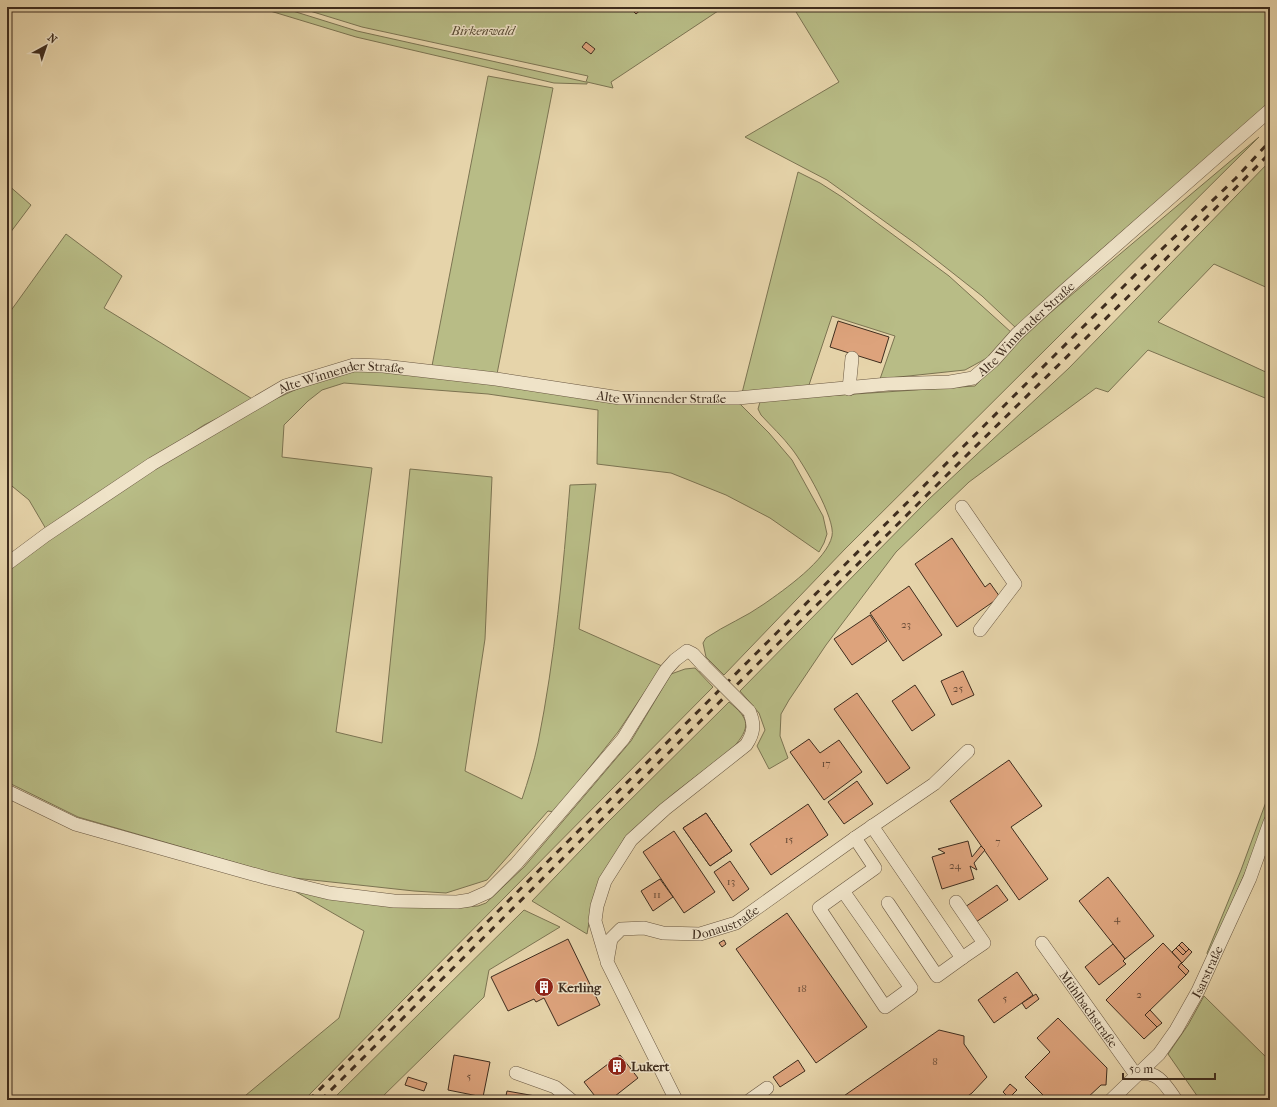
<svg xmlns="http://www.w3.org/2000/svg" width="1277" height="1107" font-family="'IM FELL French Canon',serif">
	<rect width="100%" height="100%" fill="#e6d4aa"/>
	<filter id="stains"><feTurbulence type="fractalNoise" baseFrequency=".005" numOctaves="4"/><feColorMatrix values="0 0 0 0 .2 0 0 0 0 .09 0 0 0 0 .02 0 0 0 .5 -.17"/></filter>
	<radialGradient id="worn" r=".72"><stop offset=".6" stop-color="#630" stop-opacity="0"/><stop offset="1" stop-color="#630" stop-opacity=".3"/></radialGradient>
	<!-- green -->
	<g fill="#b8bc86" stroke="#7c7452">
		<path d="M 257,7 L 280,7 L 357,31 L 586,82 L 588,76 L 362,27 L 297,7 L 724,7 L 611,82 L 613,88 L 587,82 L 587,84 L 554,83 L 356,37 Z"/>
		<path d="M 793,7 L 1270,7 L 1270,103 L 1095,255 L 1016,328 L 982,296 L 916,244 L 827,180 L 745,137 L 839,82 Z"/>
		<path d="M 488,76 L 553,88 L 496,379 L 431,371 Z"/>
		<path d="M 1259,137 L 845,549 L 724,675 L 706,657 L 703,643 L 706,638 C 725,625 746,617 764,604 C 784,590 827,560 832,536 C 836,519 803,463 792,449 C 783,437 771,426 761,415 L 758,409 L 760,402 L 765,400 L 975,386 L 1025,334 Z"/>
		<path d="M 1270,161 L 1270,289 L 1214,264 L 1158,322 L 1270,374 L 1270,400 L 1148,350 L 1108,392 L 1096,388 L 969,482 L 896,552 L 826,645 L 789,700 L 781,714 L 780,736 L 788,758 L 769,769 L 757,746 L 765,730 L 759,713 L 740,691 L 928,500 L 1069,368 Z"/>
		<path d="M 798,172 L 820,183 L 842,197 L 949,276 L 1012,333 L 987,358 L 965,370 L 880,379 L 895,336 L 832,316 L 808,388 L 742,393 Z"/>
		<path d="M 7,184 L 31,205 L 7,237 Z"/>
		<path d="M 66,234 L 122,276 L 104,308 L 254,400 L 204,425 L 46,529 L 29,500 L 7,482 L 7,316 Z"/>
		<path d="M 354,369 L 738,402 L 769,433 L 792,460 L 823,516 L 827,534 L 824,543 L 819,552 L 770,518 L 726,495 L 671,473 L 597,464 L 598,410 L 488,394 L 344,383 L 322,390 L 308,401 L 284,425 L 282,457 L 372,468 L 336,732 L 382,743 L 410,469 L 492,477 L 485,639 L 465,771 L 522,799 C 528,781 534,762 538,743 C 555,658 563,571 570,485 L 596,484 L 579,629 L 662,666 L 618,732 L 554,812 L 548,811 L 487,880 L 446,893 L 414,891 L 285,877 L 78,817 L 7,782 L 7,570 L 108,498 L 251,410 L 308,384 Z"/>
		<path d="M 695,668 L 713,687 L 304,1100 L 240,1100 L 339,1018 L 364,931 L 291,889 L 464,907 L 478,906 L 486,903 L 524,867 L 631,741 L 671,674 L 685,669 Z"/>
		<path d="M 729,702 C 750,719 751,727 733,748 L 673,794 L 625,837 L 604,874 L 593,900 L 587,934 L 532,901 L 608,822 Z"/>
		<path d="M 1270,791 C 1270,813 1262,828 1255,848 C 1241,884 1224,920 1208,956 L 1207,953 L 1241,870 Z"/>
		<path d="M 524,910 L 560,927 L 489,970 L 484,997 L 379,1100 L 332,1100 Z"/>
		<path d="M 1204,996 L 1270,1061 L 1270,1100 L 1200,1100 L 1168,1054 L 1188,1025 Z"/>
	</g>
	<!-- building -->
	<g fill="#dda37c" stroke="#3f2d1e">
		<path d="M 629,7 L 644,7 L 636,14 Z"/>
		<path d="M 586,42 L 595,49 L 591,54 L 582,47 Z"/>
		<path d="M 838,321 L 889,337 L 881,363 L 830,347 Z"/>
		<path d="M 952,538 L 985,587 L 990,583 L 1000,597 L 957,627 L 915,564 Z"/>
		<path d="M 909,586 L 942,635 L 903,661 L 870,613 Z"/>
		<path d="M 870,615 L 887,641 L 852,665 L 834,639 Z"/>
		<path d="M 963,671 L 974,695 L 952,705 L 941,681 Z"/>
		<path d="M 915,685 L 935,715 L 912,731 L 892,701 Z"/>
		<path d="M 857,693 L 910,768 L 887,784 L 834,709 Z"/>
		<path d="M 809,739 L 820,753 L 839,740 L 862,772 L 824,800 L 790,752 Z"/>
		<path d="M 1009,760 L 1042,806 L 1011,827 L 1048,879 L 1019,900 L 950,801 Z"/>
		<path d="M 857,781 L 873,804 L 844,824 L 828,802 Z"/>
		<path d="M 808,804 L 828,835 L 771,875 L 750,844 Z"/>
		<path d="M 706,813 L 732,851 L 710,866 L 683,828 Z"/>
		<path d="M 706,813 L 732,851 L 710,866 L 683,828 Z"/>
		<path d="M 674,831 L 715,892 L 684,913 L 643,852 Z"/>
		<path d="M 968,841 L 972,857 L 981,846 L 985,850 L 974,863 L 977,870 L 970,866 L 974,879 L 942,889 L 932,857 L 945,853 L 938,849 Z"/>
		<path d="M 730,861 L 749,889 L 733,901 L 714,872 Z"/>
		<path d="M 1108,877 L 1154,936 L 1125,959 L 1079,901 Z"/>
		<path d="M 660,879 L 673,897 L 653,911 L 641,891 Z"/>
		<path d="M 997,885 L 1008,900 L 976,922 L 965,907 Z"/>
		<path d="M 787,913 L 867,1027 L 816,1063 L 736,949 Z"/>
		<path d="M 568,939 L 600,1005 L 558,1026 L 544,998 L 536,1002 L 534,999 L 508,1011 L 491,977 Z"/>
		<path d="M 724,940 L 726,944 L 722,947 L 719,943 Z"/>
		<path d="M 1182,942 L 1189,949 L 1186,952 L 1179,945 Z"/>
		<path d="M 1163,943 L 1182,963 L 1178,967 L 1186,975 L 1145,1015 L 1157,1027 L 1144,1039 L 1106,1000 Z"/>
		<path d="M 1113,944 L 1125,959 L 1123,961 L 1126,964 L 1099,985 L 1085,967 Z"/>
		<path d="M 1179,945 L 1186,952 L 1183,955 L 1176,948 Z"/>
		<path d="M 1176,948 L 1183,955 L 1189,949 L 1192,952 L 1182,963 L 1172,952 Z"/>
		<path d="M 1181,963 L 1189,971 L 1186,975 L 1178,967 Z"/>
		<path d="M 1017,972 L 1033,995 L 994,1023 L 978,1000 Z"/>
		<path d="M 1036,994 L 1039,999 L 1026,1009 L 1022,1003 Z"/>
		<path d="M 1150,1010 L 1162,1023 L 1157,1027 L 1145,1015 Z"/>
		<path d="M 1058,1018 L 1107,1068 L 1106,1085 L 1101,1085 L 1085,1100 L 1048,1100 L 1025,1077 L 1050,1052 L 1037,1038 Z"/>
		<path d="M 939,1030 L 964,1036 L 964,1044 L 987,1077 L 972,1093 L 962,1100 L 838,1100 Z"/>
		<path d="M 454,1055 L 490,1062 L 483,1097 L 448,1090 Z"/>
		<path d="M 620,1055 L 638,1078 L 610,1100 L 598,1100 L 584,1082 Z"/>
		<path d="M 798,1060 L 805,1071 L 780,1087 L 773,1077 Z"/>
		<path d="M 408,1077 L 427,1083 L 424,1091 L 405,1085 Z"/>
		<path d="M 1010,1084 L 1017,1090 L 1009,1098 L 1003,1092 Z"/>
		<path d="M 507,1091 L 541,1097 L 540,1100 L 505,1100 Z"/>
	</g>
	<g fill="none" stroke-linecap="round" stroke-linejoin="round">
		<!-- minor casing -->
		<g stroke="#695741" stroke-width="14">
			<g id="minor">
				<path d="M 849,389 L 852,358"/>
				<path d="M 962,507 L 1015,584 L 980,630"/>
				<path id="s1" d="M 7,564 L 46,535 L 152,464 L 285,386 L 354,365 L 383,366 L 496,379 L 620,398 L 738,398 L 888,384 L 950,382 L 973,378 L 993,361 L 1017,334 L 1064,291 L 1270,110"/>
				<path d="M 7,791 L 75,824 L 267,878 L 329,893 L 394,901 L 457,902 L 470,900 L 488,892 L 516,864 L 623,739 L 666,670 L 675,660 L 687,651 L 693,654 L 704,666"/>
				<path d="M 872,826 L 962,958 L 937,976 L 888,903"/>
				<path d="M 843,891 L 911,988 L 885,1007 L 819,908 L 875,868 L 855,838"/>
				<path d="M 956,902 L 984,943 L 962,958"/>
				<path id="s2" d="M 1042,943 L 1136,1075 C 1156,1068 1166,1085 1176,1100"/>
				<path d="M 606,958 L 595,921 L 597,906 L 605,881 L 631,840 L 665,809 L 746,745 C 754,733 755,724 749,711"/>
				<path d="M 516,1073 L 555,1087 L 571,1100"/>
				<path id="s3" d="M 676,1100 L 607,962 L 611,939 L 621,929 L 644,928 L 663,933 L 700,934 L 736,923 L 855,838 L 934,784 L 968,751"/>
				<path d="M 750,1100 L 767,1088"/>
				<path id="s4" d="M 1111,1100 L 1159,1054 L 1176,1030 L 1198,991 L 1250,878 L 1270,822"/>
			</g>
		</g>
		<!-- minor -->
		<use href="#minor" stroke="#efe3c8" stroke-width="13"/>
		<!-- rail -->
		<g stroke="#3f2d1e" stroke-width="3" stroke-dasharray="7 7" stroke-linecap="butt">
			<path d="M 309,1100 L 1139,271 L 1236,178 L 1270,141"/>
			<path d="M 321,1100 L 971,451 L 1147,278 L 1270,153"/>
		</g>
		<!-- minor-bridge casing -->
		<g stroke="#695741" stroke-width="14" stroke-linecap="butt">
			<path id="minor-bridge" d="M 704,666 L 749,711"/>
		</g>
		<!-- minor-bridge -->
		<use href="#minor-bridge" stroke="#efe3c8" stroke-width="13"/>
	</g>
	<!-- icons -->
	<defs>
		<g id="building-disc" transform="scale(1)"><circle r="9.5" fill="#8f2418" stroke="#efe3c8"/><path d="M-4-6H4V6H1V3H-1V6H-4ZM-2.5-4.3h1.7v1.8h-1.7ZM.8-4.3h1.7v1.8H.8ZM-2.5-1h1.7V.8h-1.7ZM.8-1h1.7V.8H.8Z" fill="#fff"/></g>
	</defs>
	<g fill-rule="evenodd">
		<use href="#building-disc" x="544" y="987"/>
		<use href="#building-disc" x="617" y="1066"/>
	</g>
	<g text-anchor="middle" stroke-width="3" stroke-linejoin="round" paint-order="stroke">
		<!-- number labels -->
		<g font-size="11" fill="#664a36">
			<text x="906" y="628">23</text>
			<text x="958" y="692">25</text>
			<text x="826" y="767">17</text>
			<text x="789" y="843">15</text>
			<text x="998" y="845">7</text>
			<text x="955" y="869">24</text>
			<text x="731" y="885">13</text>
			<text x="657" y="898">11</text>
			<text x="1117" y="922">4</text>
			<text x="802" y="992">18</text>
			<text x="1139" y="998">2</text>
			<text x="1005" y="1002">5</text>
			<text x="935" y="1065">8</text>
			<text x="469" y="1080">5</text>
		</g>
		<!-- park labels -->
		<g font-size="13" font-style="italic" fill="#574a33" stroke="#efe3c8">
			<text x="483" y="35">Birkenwald</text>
		</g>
		<!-- street labels -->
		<g font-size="13" fill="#3f2d1e" stroke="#efe3c8">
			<text dy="5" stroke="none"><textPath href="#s1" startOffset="1097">Alte Winnender Straße</textPath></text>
			<text dy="5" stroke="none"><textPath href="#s1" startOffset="388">Alte Winnender Straße</textPath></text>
			<text dy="5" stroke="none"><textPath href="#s1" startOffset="712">Alte Winnender Straße</textPath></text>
			<text dy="5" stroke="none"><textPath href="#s3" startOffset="299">Donaustraße</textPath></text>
			<text dy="5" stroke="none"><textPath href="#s4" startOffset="162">Isarstraße</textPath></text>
			<text dy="5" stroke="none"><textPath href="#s2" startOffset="81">Mühlbachstraße</textPath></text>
		</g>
		<!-- poi labels -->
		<g font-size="13" font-weight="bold" fill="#3f2d1e" stroke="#efe3c8" text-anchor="start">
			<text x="558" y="992">Kerling</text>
			<text x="631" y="1071">Lukert</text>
		</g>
	</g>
	<!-- margin -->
	<rect width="1277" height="1107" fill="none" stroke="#e6d4aa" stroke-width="24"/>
	<rect x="8" y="8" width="1261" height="1091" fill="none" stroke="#3f2d1e" stroke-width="2"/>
	<rect x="12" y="12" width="1253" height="1083" fill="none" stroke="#3f2d1e"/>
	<!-- north arrow -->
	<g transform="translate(46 46) rotate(40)" stroke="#efe3c8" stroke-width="3" paint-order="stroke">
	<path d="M0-3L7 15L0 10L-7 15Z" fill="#3f2d1e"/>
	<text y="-6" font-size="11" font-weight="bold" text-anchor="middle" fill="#3f2d1e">N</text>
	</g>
	<!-- scale -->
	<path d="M1123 1073v6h92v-6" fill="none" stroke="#3f2d1e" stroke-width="2"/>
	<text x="1129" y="1073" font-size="12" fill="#3f2d1e" stroke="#efe3c8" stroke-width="3" paint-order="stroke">50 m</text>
	<rect width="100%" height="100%" filter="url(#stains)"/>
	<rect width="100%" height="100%" fill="url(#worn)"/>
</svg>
